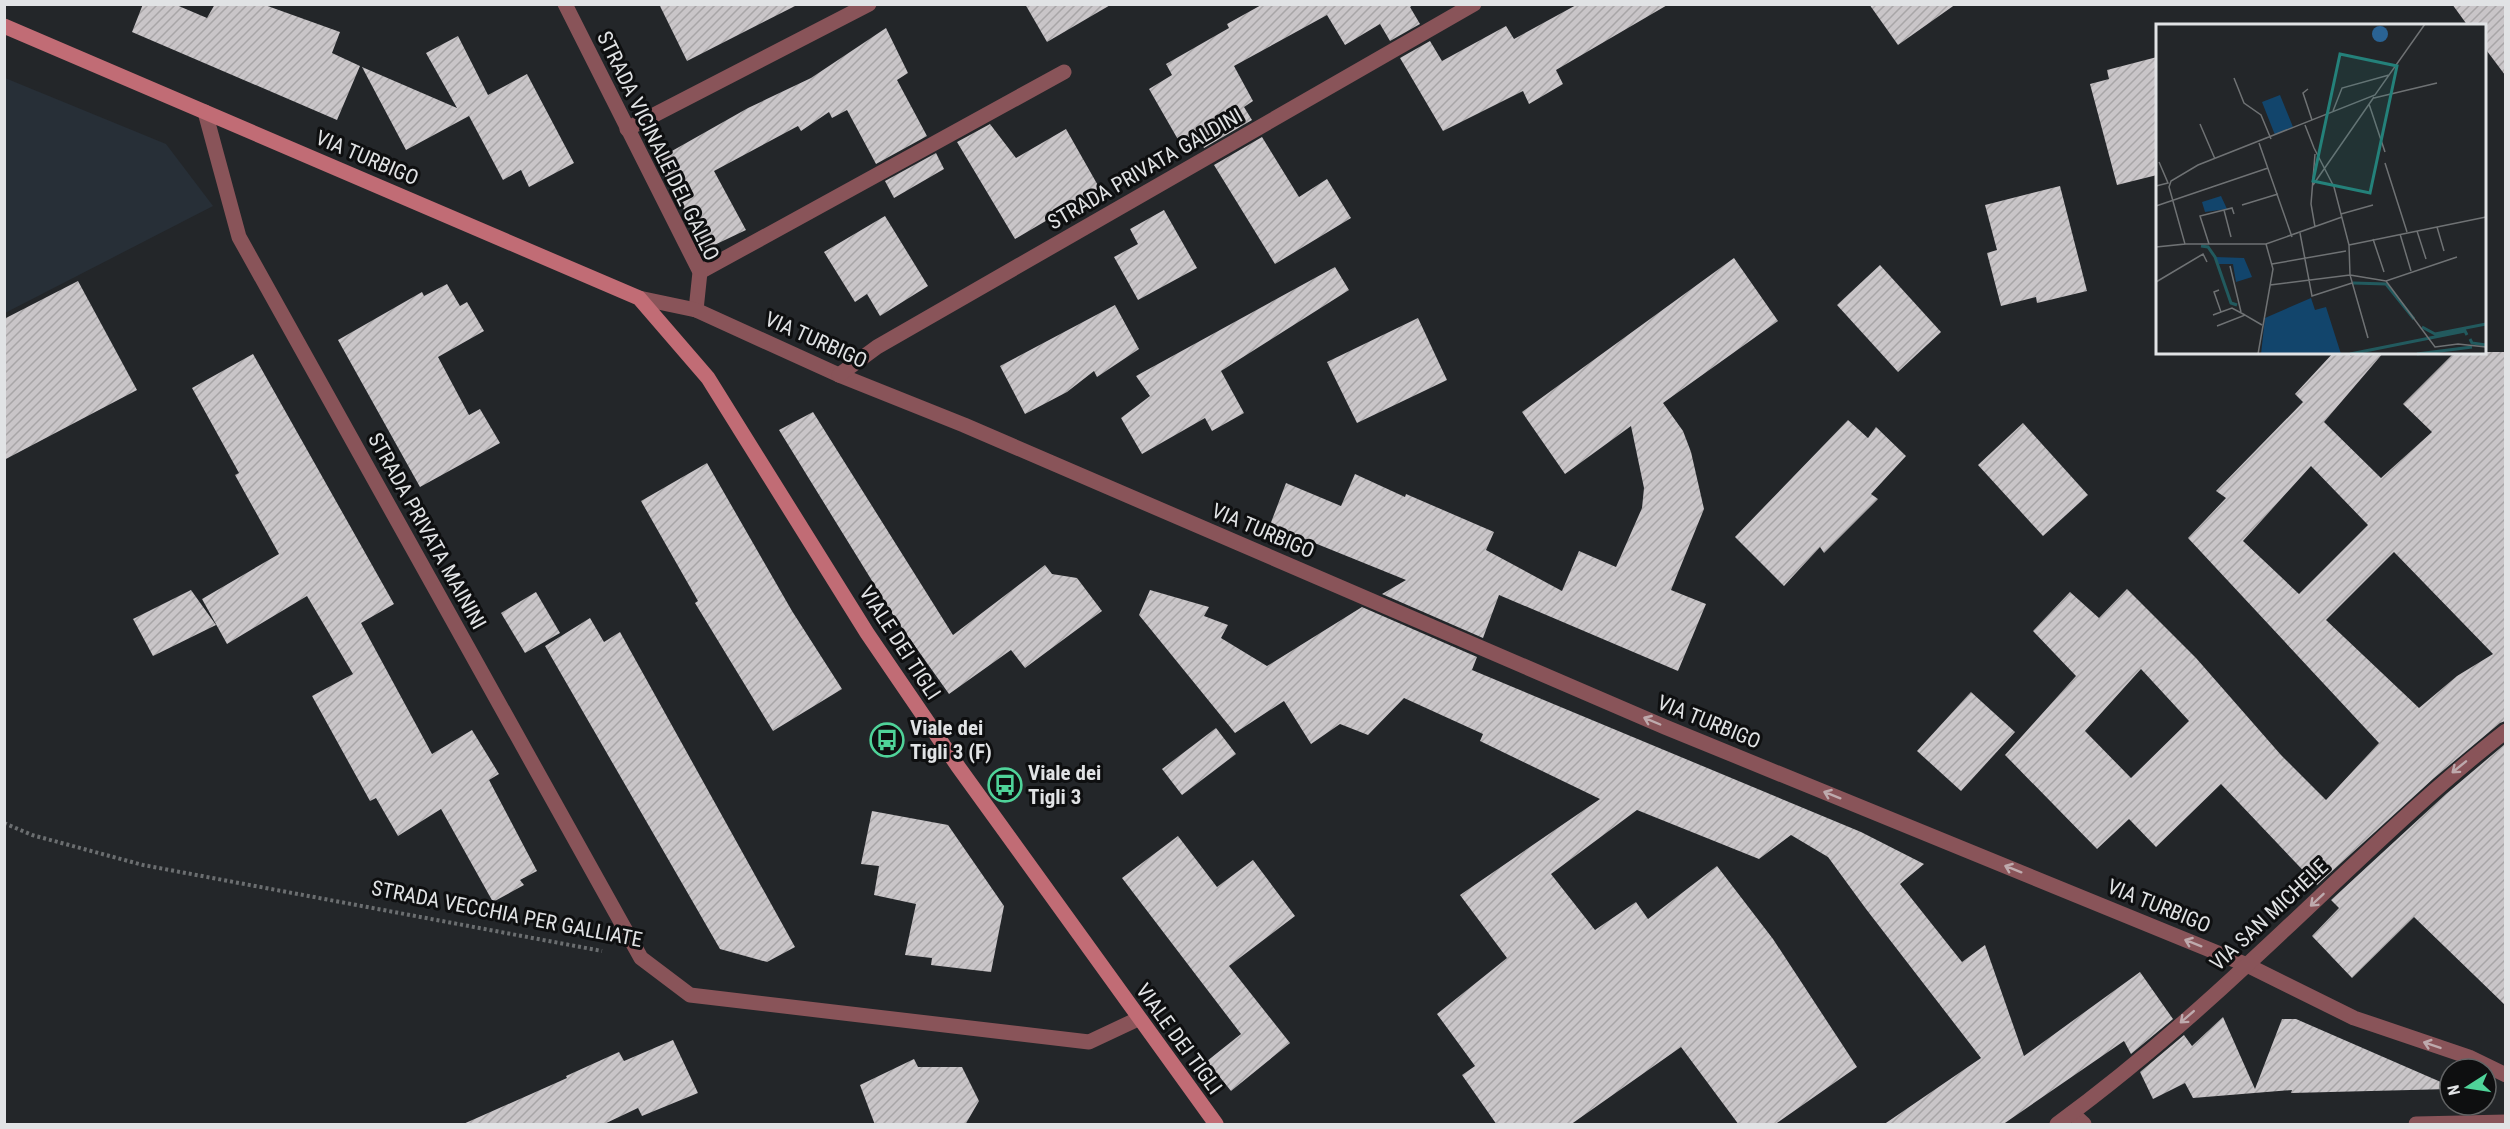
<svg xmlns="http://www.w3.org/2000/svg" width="2510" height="1129" font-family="'Roboto Condensed',sans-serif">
	<defs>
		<pattern id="building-hatch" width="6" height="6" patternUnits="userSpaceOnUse" patternTransform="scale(1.5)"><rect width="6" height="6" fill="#c9c5c8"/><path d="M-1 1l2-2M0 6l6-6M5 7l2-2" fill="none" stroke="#a8a5a7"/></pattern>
	</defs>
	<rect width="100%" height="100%" fill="#232629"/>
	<!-- built -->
	<path fill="#272f37" d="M 5,78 L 166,144 L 213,206 L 5,313 Z"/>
	<!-- building -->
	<g fill="url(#building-hatch)" fill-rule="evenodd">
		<path d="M 143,4 L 174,4 L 207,18 L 215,4 L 262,4 L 340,32 L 332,53 L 360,66 L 337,120 L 132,32 Z"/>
		<path d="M 659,4 L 799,4 L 687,61 Z"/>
		<path d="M 1025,4 L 1112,4 L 1047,42 Z"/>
		<path d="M 1263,4 L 1414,4 L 1410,7 L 1420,24 L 1390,41 L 1380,24 L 1345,45 L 1327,15 L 1234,66 L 1253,101 L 1244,107 L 1252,120 L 1204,148 L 1196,134 L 1180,143 L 1149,89 L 1172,75 L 1166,64 L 1229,28 L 1227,24 Z"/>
		<path d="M 1578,4 L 1669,4 L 1556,70 L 1563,84 L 1529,104 L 1523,91 L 1443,131 L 1400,58 L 1430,41 L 1442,61 L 1506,26 L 1514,39 Z"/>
		<path d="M 1869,4 L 1956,4 L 1898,45 Z"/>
		<path d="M 2452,4 L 2505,4 L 2505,75 L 2484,47 L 2484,26 L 2468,26 Z"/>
		<path d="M 886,28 L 908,73 L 897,80 L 927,136 L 876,164 L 847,110 L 832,118 L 829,112 L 801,131 L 798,126 L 714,171 L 746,230 L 706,249 L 656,160 L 748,108 L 811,78 Z"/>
		<path d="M 458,36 L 488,95 L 527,74 L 574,163 L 529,187 L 521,170 L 503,180 L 469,116 L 406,150 L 362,67 L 457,108 L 426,53 Z"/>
		<path d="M 2157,57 L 2157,175 L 2117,185 L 2090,84 L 2109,79 L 2107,70 Z"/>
		<path d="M 990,124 L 1016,158 L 1066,129 L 1100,189 L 1015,239 L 957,142 Z"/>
		<path d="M 1262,137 L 1299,197 L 1327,179 L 1351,218 L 1275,264 L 1214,165 Z"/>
		<path d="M 936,153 L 944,169 L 894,198 L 885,181 Z"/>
		<path d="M 2060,186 L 2087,291 L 2037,303 L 2036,297 L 2001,306 L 1987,253 L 1997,250 L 1985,205 Z"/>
		<path d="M 1164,210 L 1197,268 L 1138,300 L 1114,257 L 1138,244 L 1130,229 Z"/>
		<path d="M 885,216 L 928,286 L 880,316 L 867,294 L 855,302 L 824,252 Z"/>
		<path d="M 1734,258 L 1778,321 L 1663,403 L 1683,431 L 1691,452 L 1704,509 L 1671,590 L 1706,604 L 1678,671 L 1499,595 L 1483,638 L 1382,594 L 1406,580 L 1270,525 L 1286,483 L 1341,506 L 1355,474 L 1405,497 L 1406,494 L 1494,532 L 1486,550 L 1562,591 L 1579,551 L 1616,567 L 1642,508 L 1644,488 L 1631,426 L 1565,474 L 1522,412 Z"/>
		<path d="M 1880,265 L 1941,332 L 1898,372 L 1837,305 Z"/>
		<path d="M 1335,267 L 1349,290 L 1221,371 L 1244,413 L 1212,431 L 1205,418 L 1142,454 L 1121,418 L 1150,396 L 1136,376 Z"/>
		<path d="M 78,281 L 137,390 L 4,460 L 4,319 Z"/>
		<path d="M 447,284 L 460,306 L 467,302 L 484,331 L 438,357 L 469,415 L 480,409 L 500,443 L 420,487 L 338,340 L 422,292 L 424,296 Z"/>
		<path d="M 1115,305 L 1139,349 L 1097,377 L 1094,371 L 1067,392 L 1025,414 L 1000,366 Z"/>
		<path d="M 1418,318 L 1447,380 L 1357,423 L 1327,362 Z"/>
		<path d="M 2334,352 L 2384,352 L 2324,422 L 2381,478 L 2432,432 L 2403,404 L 2455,352 L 2505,352 L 2505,721 L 2500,723 L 2433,779 L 2317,885 L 2221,784 L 2156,847 L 2129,819 L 2097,849 L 2005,755 L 2076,676 L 2033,631 L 2070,592 L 2099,618 L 2127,589 L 2196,658 L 2281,755 L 2326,800 L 2379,743 L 2188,538 L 2226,498 L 2216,491 L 2303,402 L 2306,405 L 2295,394 ZM 2311,466 L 2368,525 L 2299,594 L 2243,541 ZM 2394,552 L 2493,654 L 2457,676 L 2419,708 L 2326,620 ZM 2141,669 L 2189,721 L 2131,778 L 2085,731 Z"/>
		<path d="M 253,354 L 394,604 L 361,623 L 432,754 L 472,730 L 499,774 L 489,780 L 537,871 L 520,880 L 524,885 L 493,902 L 441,809 L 398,836 L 376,798 L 370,801 L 312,696 L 353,674 L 307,596 L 227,644 L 202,599 L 279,554 L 235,475 L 239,473 L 192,388 Z"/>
		<path d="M 813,412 L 953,635 L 1045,565 L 1052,574 L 1077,578 L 1102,611 L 1025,668 L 1011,650 L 949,694 L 895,618 L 779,430 Z"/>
		<path d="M 1848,420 L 1868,438 L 1876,427 L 1906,456 L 1871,494 L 1878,499 L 1824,553 L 1820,547 L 1784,586 L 1735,537 Z"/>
		<path d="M 2023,423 L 2088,495 L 2043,536 L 1978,465 Z"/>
		<path d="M 707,463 L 792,611 L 842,689 L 773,731 L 695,603 L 698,601 L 641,501 Z"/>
		<path d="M 191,590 L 216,625 L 153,656 L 133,619 Z"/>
		<path d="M 1150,590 L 1209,607 L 1204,616 L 1228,625 L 1221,638 L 1267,666 L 1362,607 L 1477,657 L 1472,670 L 1861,832 L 1924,864 L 1900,884 L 1962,962 L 1985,945 L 2024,1056 L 2140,972 L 2173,1019 L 2131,1054 L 2124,1041 L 2002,1125 L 1883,1125 L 1981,1058 L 1866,909 L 1828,857 L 1791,835 L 1759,859 L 1637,810 L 1551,874 L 1595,930 L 1636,902 L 1648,919 L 1717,866 L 1773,939 L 1857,1067 L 1774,1125 L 1739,1125 L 1681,1047 L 1570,1125 L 1497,1125 L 1462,1075 L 1475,1066 L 1437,1014 L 1507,958 L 1460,895 L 1600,799 L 1480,741 L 1483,734 L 1404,698 L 1368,735 L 1340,724 L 1311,744 L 1284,701 L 1235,733 L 1139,615 Z"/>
		<path d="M 536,592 L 560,633 L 525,653 L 501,613 Z"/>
		<path d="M 590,618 L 604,642 L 620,632 L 795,947 L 767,962 L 720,949 L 545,646 Z"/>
		<path d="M 1971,692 L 2015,732 L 1961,791 L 1917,751 Z"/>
		<path d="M 1216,728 L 1236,754 L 1182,795 L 1162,769 Z"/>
		<path d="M 2505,744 L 2505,1005 L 2414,917 L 2352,978 L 2312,936 L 2339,908 L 2331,900 L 2446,794 Z"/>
		<path d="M 872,811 L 948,825 L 1004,906 L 991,972 L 931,965 L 932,958 L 905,955 L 916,904 L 874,895 L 879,866 L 861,864 Z"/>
		<path d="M 1178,836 L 1217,887 L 1253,860 L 1295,916 L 1229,966 L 1290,1043 L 1231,1091 L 1207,1061 L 1241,1034 L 1122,878 Z"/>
		<path d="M 2223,1017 L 2255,1089 L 2282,1019 L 2296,1019 L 2450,1086 L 2450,1089 L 2291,1093 L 2292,1090 L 2193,1098 L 2185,1083 L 2153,1099 L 2140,1072 L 2184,1035 L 2192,1046 Z"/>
		<path d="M 673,1040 L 698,1093 L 642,1116 L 638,1108 L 602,1125 L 461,1125 L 567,1078 L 566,1076 L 619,1052 L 624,1061 Z"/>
		<path d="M 914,1059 L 918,1067 L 962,1067 L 979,1101 L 965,1125 L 875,1125 L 860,1085 Z"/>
	</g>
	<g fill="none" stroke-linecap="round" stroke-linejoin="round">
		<!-- path -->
		<path stroke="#6b6e70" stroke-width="4" stroke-dasharray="3 3" stroke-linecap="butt" d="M 4,823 L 32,835 L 143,865 L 602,951"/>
		<!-- service -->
		<g stroke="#895459" stroke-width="15">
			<path d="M 627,129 L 869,4"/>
			<path d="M 700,272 L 1064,72"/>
		</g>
		<!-- minor -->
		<g stroke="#895459" stroke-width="15">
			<path d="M 565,4 L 700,272 L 696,310"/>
			<path d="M 205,112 L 239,237 L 641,958 L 690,995 L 1089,1042 L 1138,1019"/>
			<path d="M 639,298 L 696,310 L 839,375 L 964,425 L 1665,727 L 2247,965 L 2354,1018 L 2469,1057 L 2506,1075"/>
			<path d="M 839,375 L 877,347 L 1474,4"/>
			<path d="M 2072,1113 L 2084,1124"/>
			<path d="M 2416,1124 L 2506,1122"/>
		</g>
		<!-- tertiary -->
		<path stroke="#895459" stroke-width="15" d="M 2057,1124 C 2124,1075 2188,1020 2249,963 C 2334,885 2415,802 2506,731"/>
		<!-- secondary -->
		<path stroke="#c16c75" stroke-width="15" d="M 4,26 L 639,298 L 708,378 L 867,633 L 957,765 L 1216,1124"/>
	</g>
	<!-- one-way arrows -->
	<defs><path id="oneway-shaft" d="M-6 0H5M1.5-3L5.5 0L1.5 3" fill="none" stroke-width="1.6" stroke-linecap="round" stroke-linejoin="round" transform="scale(1.5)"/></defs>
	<g stroke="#beaaad">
		<use href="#oneway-shaft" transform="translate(1652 721) rotate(-157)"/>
		<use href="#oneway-shaft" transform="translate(2459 767) rotate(141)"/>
		<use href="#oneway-shaft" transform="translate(1832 795) rotate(-158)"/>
		<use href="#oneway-shaft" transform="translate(2013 869) rotate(-158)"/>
		<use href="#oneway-shaft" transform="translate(2317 900) rotate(137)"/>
		<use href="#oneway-shaft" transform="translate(2193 943) rotate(-158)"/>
		<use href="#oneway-shaft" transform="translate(2187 1017) rotate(139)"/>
		<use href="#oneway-shaft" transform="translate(2432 1045) rotate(-161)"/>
	</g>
	<!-- icons -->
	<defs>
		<g id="bus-ring" transform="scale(1.725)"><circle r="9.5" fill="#0e0f10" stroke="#4fd399" stroke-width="1.5"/><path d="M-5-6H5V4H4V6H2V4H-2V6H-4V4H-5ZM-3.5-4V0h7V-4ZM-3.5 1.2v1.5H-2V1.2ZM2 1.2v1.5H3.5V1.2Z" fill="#4fd399"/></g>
	</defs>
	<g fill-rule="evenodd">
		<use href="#bus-ring" x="887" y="740"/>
		<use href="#bus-ring" x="1005" y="785"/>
	</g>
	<g text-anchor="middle" stroke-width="6" stroke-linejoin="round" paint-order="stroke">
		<!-- street labels -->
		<g font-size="21" fill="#e1e3e5" stroke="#0e0f10">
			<text transform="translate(658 146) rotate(64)" y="7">STRADA VICINALE DEL GALLO</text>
			<text transform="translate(367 158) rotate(23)" y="7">VIA TURBIGO</text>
			<text transform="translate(1145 169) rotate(-30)" y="7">STRADA PRIVATA GALDINI</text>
			<text transform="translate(816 340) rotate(24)" y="7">VIA TURBIGO</text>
			<text transform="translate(427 531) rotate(61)" y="7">STRADA PRIVATA MAININI</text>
			<text transform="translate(1263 531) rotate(23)" y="7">VIA TURBIGO</text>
			<text transform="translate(900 643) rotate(57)" y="7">VIALE DEI TIGLI</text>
			<text transform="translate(1709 722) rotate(22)" y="7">VIA TURBIGO</text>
			<text transform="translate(2159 906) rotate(22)" y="7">VIA TURBIGO</text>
			<text transform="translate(507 914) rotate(11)" y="7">STRADA VECCHIA PER GALLIATE</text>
			<text transform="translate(2269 915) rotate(-43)" y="7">VIA SAN MICHELE</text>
			<text transform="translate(1179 1039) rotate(54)" y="7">VIALE DEI TIGLI</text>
		</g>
		<!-- poi labels -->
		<g font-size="21" font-weight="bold" fill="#e1e3e5" stroke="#0e0f10" text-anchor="start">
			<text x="910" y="735">Viale dei<tspan x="910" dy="24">Tigli 3 (F)</tspan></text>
			<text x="1028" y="780">Viale dei<tspan x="1028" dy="24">Tigli 3</tspan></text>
		</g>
	</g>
	<!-- overview -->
	<g transform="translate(2156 24)">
		<rect width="330" height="330" fill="#232629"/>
		<path d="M 59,233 L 88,234 L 96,253 L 80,258 L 77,240 L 63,240 Z" fill="#12456c"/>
		<path d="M216 10a8 8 0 1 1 16 0a8 8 0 1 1-16 0Z" fill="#2a6394"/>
		<path d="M 124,71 L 137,103 L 119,111 L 106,78 ZM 65,172 L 71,185 L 49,188 L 46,178 ZM 155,274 L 159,286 L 170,283 L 185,330 L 105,330 L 109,294 Z" fill="#12456c"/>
		<path fill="none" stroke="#225a5e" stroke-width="3" d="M 45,222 L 52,223 L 59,233 L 75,279 L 81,281M 197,259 L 230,260 L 258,295M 266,303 L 279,310 L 330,300M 314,315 L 316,319 L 330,321M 194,330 L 309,307 L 311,311M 261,330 L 316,323"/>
		<path fill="none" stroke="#6f7274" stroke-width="1.5" d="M 78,54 L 88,79 L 105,91 L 115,115M 152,65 L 147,69 L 156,96M 218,74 L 281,59M 213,80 L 229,128M 177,87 L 186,64 L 233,51M 44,100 L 59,135M 149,101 L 158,124M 103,119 L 136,213M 158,124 L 178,163 L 193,221M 229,139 L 251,208M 157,161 L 218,73M 0,162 L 12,159 L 3,138M 86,181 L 122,170M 0,182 L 112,144M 68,186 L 75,213M 185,190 L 217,181M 159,203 L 155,180 L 159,130M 281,203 L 288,227M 261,207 L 270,235M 144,209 L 156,272 L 196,259M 244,210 L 255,247M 217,215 L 228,248M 29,220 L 110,220 L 186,193M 53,220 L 44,192 L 76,184 L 78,190M 193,221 L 330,193M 193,221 L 194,251 L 212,314M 0,223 L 29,220 L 13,163 L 15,157 L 42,141 L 219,71 L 269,0M 116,240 L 190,227M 74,242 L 85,288M 194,251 L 230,257 L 301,233M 230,257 L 279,323 L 302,320 L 330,323M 0,258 L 47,230 L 51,238M 114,261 L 194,251M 65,288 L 76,284 L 89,291M 57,291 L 65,288 L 58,268 L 63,266M 61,302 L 89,291 L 106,301M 102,330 L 117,245 L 110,220"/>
		<path fill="#24817a" fill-opacity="0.15" stroke="#24817a" stroke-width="3" d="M 184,30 L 241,42 L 214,169 L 157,157 Z"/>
		<rect width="330" height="330" fill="none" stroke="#e1e3e5" stroke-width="3"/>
	</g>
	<!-- border -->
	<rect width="2510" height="1129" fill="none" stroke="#e1e3e5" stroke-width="12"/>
	<!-- north arrow -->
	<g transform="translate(2468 1087) rotate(258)"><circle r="28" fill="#0e0f10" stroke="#626465" stroke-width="1.5"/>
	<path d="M0-4.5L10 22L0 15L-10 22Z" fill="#4fd399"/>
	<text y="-9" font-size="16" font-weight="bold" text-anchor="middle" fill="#e1e3e5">N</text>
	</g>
</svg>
